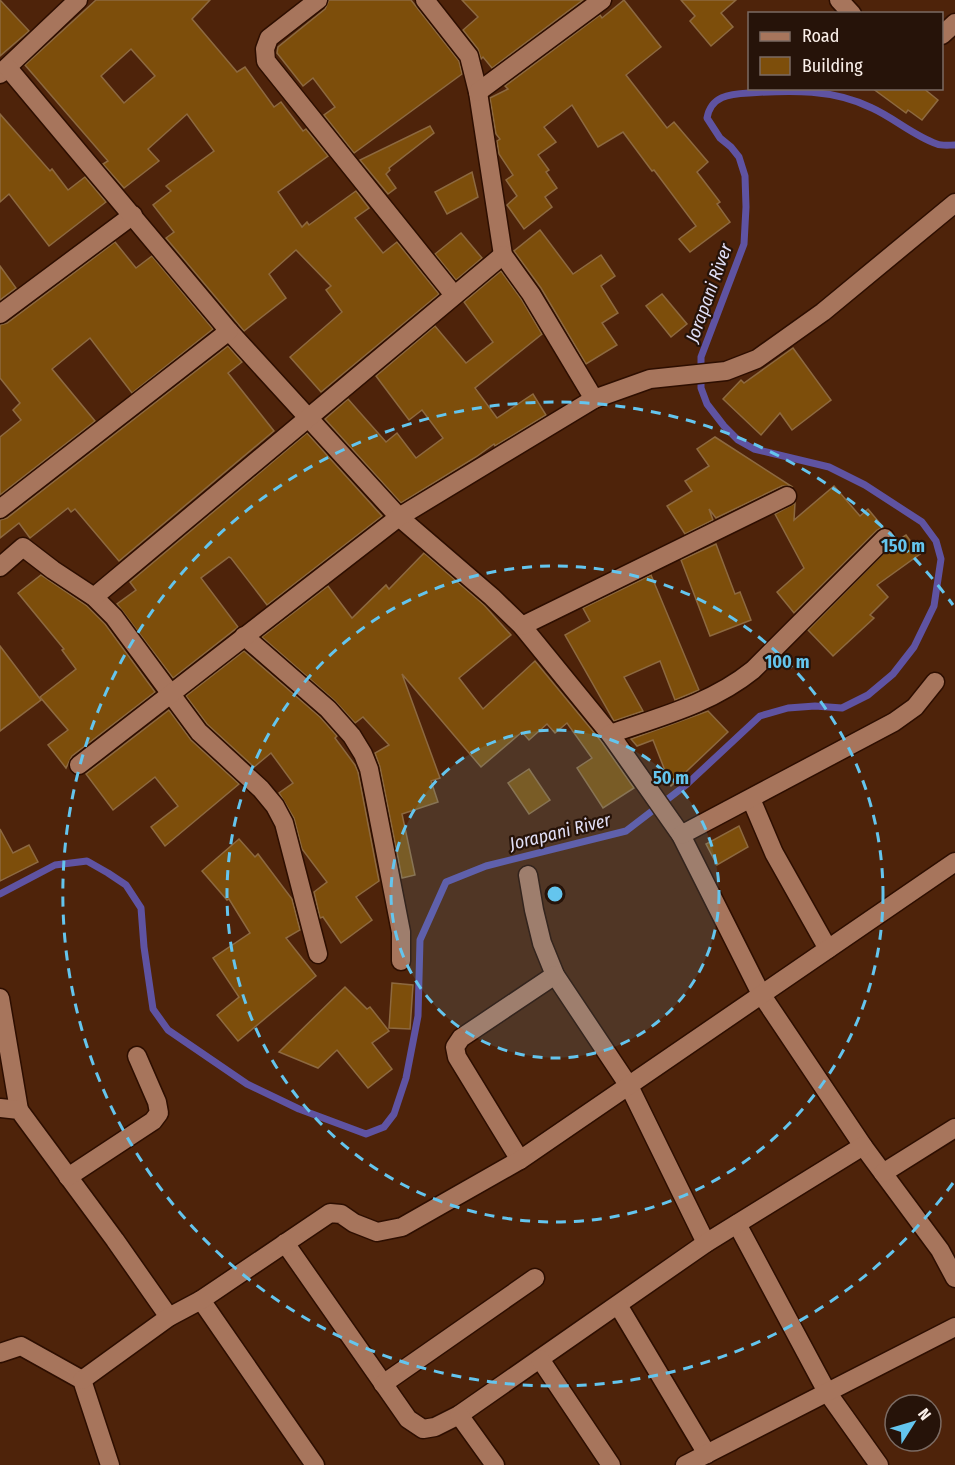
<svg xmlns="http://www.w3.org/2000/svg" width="955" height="1465" font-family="'Fira Sans Condensed',sans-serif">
	<rect width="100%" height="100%" fill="#4e230a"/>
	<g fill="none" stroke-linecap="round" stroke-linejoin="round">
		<!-- stream -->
		<path stroke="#5f53a2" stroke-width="7" d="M 0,894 L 55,865 L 87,861 L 108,873 L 126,885 L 141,908 L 144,947 L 153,1009 L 168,1030 L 247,1084 L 299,1109 L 366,1134 L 384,1127 L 394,1114 L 406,1078 L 418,1016 L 420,940 L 446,882 L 486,866 L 626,831 L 686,785 L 760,716 L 788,708 L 815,706 L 842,708 L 868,695 L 893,674 L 914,647 L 934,606 L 941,559 L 936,541 L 922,522 L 865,485 L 829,467 L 754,449 L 738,440 L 724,426 L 707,404 L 701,388 L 701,357 L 744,244 L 746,207 L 745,176 L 739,157 L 731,147 L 720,138 L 707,118 C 711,96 729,94 749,93 C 791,90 834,89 872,108 C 894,118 914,136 937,144 C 942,146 949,145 955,145"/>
	</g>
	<!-- building -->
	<g fill="#7d4e0b" stroke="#8d6940" stroke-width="1.5" fill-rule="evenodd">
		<path d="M 0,0 L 29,31 L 0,56 Z"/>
		<path d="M 96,0 L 210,0 L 192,19 L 237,72 L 245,67 L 274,107 L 281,102 L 303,131 L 306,129 L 328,156 L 278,192 L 302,227 L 307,222 L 309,225 L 356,191 L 369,208 L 355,218 L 383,253 L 397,242 L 439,294 L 321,392 L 290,357 L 342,312 L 326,290 L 331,286 L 296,250 L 269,274 L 286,298 L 244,331 L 166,238 L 174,232 L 153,205 L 171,191 L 166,186 L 214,151 L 187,114 L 148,149 L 159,161 L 124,188 L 103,164 L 108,161 L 25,65 ZM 131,49 L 155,76 L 124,103 L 101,76 Z"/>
		<path d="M 329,0 L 411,0 L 459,61 L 462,74 L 354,153 L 324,115 L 335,107 L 313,78 L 303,86 L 277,53 L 278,47 L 325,9 Z"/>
		<path d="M 462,0 L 583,0 L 492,68 L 483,57 L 481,59 L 478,49 L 463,30 L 478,17 Z"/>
		<path d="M 624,0 L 661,47 L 626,75 L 667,128 L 674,122 L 708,162 L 697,172 L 720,202 L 717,204 L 730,222 L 690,252 L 679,239 L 696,226 L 654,170 L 652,171 L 623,132 L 598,147 L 572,105 L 544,127 L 556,142 L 538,155 L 549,170 L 546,172 L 557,188 L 545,197 L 552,207 L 524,229 L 507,205 L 517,196 L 506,180 L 513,175 L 499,154 L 497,141 L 500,139 L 496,134 L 490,98 L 508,89 L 505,86 L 600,15 L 602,18 Z"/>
		<path d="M 681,0 L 736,0 L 721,13 L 733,27 L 711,46 L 690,21 L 695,16 Z"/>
		<path d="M 872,88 L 923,88 L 938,100 L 922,120 L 908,110 L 906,113 Z"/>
		<path d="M 0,114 L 50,171 L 52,169 L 68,190 L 85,177 L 106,202 L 49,246 L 9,194 L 0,202 Z"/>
		<path d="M 430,126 L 434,133 L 389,168 L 390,170 L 386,174 L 396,188 L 388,194 L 360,160 Z"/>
		<path d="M 472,172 L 478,197 L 447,214 L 435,192 Z"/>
		<path d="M 540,230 L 573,274 L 601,255 L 615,276 L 601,286 L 618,313 L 602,323 L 617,345 L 586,364 L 541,288 L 514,251 Z"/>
		<path d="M 461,233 L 482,258 L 456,280 L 435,254 Z"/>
		<path d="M 115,242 L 136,268 L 152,256 L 213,329 L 132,393 L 90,338 L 52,369 L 95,421 L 0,495 L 0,437 L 21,420 L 13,410 L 20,403 L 0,378 L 0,325 L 7,323 Z"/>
		<path d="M 0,266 L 16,288 L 0,300 Z"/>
		<path d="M 501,271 L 522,300 L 542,334 L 475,388 L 497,418 L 533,394 L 546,415 L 495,446 L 494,444 L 476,457 L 401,503 L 325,419 L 348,399 L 386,442 L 397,433 L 416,458 L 443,438 L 422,410 L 409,420 L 376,376 L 435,326 L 466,363 L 493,342 L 464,302 Z"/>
		<path d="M 662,294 L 687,324 L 671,337 L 646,306 Z"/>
		<path d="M 228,346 L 242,362 L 228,373 L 274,431 L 119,561 L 75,509 L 71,512 L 68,508 L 30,538 L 19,523 L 0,538 L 0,520 L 7,518 Z"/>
		<path d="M 793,348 L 831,400 L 792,430 L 780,413 L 761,435 L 723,399 L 741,380 L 744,383 Z"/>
		<path d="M 307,433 L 382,516 L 267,605 L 231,558 L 229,557 L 201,578 L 238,627 L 173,678 L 117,604 L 136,590 L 130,582 Z"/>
		<path d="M 715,437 L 791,486 L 782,486 L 716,518 L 709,509 L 713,520 L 685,534 L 667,506 L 692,491 L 685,481 L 709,466 L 697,449 Z"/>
		<path d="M 834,486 L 860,516 L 868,509 L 883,527 L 877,530 L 794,613 L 777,592 L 804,568 L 775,514 L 795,503 L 794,520 Z"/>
		<path d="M 906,535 L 920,554 L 877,585 L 888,597 L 870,615 L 874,618 L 833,656 L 808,630 L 895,542 Z"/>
		<path d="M 716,544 L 735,594 L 740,592 L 751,620 L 710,636 L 681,560 Z"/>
		<path d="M 424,553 L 484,605 L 511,635 L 459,678 L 483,709 L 535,661 L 601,741 L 634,788 L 603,808 L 577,768 L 592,758 L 567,723 L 555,733 L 547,724 L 529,740 L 522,732 L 481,767 L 402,674 L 440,778 L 431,781 L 438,802 L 402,814 L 415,875 L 402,878 L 380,767 L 375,753 L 389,745 L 363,717 L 355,723 L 335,701 L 262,637 L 328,586 L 352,618 L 386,585 L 389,589 Z"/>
		<path d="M 41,575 L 87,606 L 105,624 L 155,692 L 72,756 L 66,768 L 48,745 L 68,730 L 40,697 L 76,669 L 62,650 L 64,649 L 18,593 Z"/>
		<path d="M 651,575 L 699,690 L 675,700 L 660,661 L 624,677 L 643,711 L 614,721 L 565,635 L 590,621 L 583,608 Z"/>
		<path d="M 0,646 L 41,700 L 0,731 Z"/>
		<path d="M 244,651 L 320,717 L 337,736 L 335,738 L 355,765 L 358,772 L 379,881 L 356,897 L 372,920 L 341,943 L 323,917 L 320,918 L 314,892 L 327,882 L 302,849 L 294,818 L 279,793 L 293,783 L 271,753 L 254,767 L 207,724 L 186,696 Z"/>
		<path d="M 169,710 L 191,740 L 239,784 L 165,846 L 151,827 L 178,806 L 155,777 L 113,810 L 86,774 Z"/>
		<path d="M 708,711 L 728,732 L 671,786 L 653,740 L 637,746 L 631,739 Z"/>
		<path d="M 529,769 L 550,800 L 529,814 L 508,783 Z"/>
		<path d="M 739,826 L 748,847 L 717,865 L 706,844 Z"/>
		<path d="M 0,829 L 13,853 L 29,845 L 38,862 L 0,881 Z"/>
		<path d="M 239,839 L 255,857 L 258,854 L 292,899 L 300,930 L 286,938 L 316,976 L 238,1041 L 217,1015 L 239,997 L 213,958 L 250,933 L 229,899 L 227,900 L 202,871 Z"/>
		<path d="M 392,983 L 413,985 L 410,1029 L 389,1028 Z"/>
		<path d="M 345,987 L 367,1009 L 370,1007 L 389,1031 L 372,1043 L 392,1069 L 368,1088 L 337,1050 L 318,1068 L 279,1052 Z"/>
	</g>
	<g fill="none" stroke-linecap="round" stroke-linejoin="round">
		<!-- minor casing -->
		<g stroke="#2d0e00" stroke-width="21">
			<g id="minor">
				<path d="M 318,0 L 269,38 L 265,49 L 266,61 L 454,295"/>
				<path d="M 425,0 L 469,56 L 478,92 L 503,255 L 531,294 L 594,399"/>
				<path d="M 839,0 L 852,14"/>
				<path d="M 942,35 L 955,23"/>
				<path d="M 0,74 L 78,0"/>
				<path d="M 478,92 L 602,0"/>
				<path d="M 0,314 L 133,215"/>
				<path d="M 229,331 L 399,517 L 492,597 L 522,626 L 610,734 L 681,835 L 761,994 L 863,1146 L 940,1250 L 955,1278"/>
				<path d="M 0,509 L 229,331 L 8,68"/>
				<path d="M 0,567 L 23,547 L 53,570 L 94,597 L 114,617 L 199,732 L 261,789 L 275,806 L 284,823 L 318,954"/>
				<path d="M 94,597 L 503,255"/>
				<path d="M 522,626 L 787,496"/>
				<path d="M 244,636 L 328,709 L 352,736 L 363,754 L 369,769 L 375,799 L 401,932 L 401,961"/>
				<path d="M 610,734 C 659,717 711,704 753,670 L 885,538"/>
				<path d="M 79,765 L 399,517 L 594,399 L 650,379 L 726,371 L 757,359 L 823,312 L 955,203"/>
				<path d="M 751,799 L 774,853 L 828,949"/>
				<path d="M 681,835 L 894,722 L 915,707 L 935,682"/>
				<path d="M 528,875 L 534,910 L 542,943 L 555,975 L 629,1086 L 706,1243"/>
				<path d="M 0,998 L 19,1110"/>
				<path d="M 0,1108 L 19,1110 L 115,1240 L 169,1317"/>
				<path d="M 520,1160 L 457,1057 L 455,1047 L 461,1038 L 555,975"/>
				<path d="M 883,1173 L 955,1128"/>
				<path d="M 68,1177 L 153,1121 L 159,1113 L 157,1102 L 137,1056"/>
				<path d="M 737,1224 L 827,1392 L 879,1465"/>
				<path d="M 285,1243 L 408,1419 L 423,1429 L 435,1427 L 459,1415 L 706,1243 L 863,1146"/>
				<path d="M 201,1300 L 315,1465"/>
				<path d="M 618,1305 L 707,1454"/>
				<path d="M 0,1353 L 21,1346 L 82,1380 L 110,1465"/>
				<path d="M 540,1359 L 611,1465"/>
				<path d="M 82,1380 L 169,1317 L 201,1300 L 330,1213 L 341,1214 L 354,1223 L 377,1232 L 402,1227 L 520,1160 L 955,862"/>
				<path d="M 383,1384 L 535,1278"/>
				<path d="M 459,1415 L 495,1465"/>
				<path d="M 685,1465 L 955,1327"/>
			</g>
		</g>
		<!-- minor -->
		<use href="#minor" stroke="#a7755c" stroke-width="18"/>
	</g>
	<!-- distance rings -->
	<circle cx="555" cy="894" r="164" fill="#64c5ee" fill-opacity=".12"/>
	<g fill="none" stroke="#64c5ee" stroke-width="3" stroke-dasharray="10 8">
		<circle cx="555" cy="894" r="164"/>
		<circle cx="555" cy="894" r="328"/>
		<path d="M953 1183A492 492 0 1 1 953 605"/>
	</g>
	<g text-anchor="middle" stroke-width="4.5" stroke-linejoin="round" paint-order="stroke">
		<!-- water labels -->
		<g font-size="18" font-style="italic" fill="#e1dff6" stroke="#261309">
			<text transform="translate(709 293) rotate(-70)" y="6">Jorapani River</text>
			<text transform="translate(560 832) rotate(-14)" y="6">Jorapani River</text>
		</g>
	</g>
	<circle cx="555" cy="894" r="9" fill="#64c5ee" stroke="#261309" stroke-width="3"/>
	<g font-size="18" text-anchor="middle" font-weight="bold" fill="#64c5ee" stroke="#261309" stroke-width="4.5" stroke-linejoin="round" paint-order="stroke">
		<text x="903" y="552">150 m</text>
		<text x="787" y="668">100 m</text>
		<text x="671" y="784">50 m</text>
	</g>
	<!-- legend -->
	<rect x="748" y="12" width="195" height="78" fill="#261309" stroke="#7b6b63" stroke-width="1.5"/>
	<rect x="760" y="32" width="30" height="9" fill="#a7755c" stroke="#7b6b63" stroke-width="1.5"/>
	<text x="802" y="42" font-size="18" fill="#fbf0ea">Road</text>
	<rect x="760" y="57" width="30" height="18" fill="#7d4e0b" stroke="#7b6b63" stroke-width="1.5"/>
	<text x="802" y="72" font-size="18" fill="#fbf0ea">Building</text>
	<!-- north arrow -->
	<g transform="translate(913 1423) rotate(53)"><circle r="28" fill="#261309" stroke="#7b6b63" stroke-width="1.5"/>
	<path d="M0-4.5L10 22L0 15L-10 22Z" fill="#64c5ee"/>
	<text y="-9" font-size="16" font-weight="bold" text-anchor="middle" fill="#fbf0ea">N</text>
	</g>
</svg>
